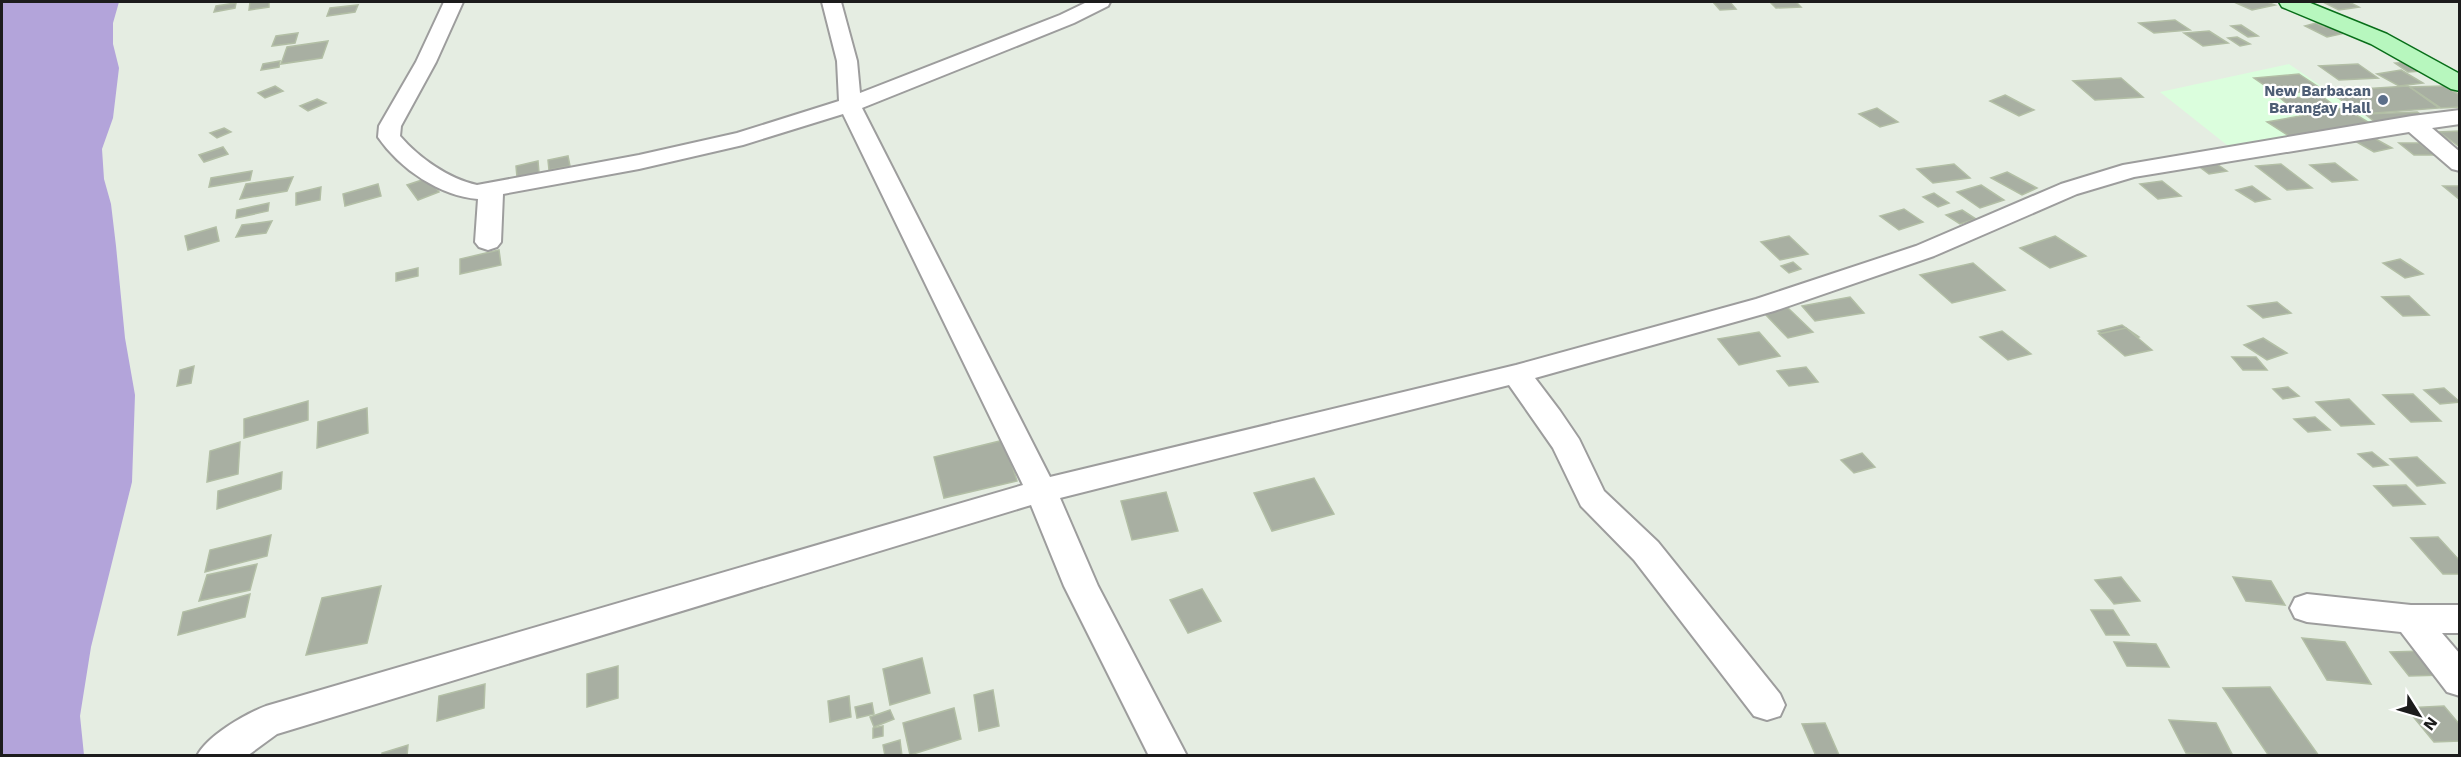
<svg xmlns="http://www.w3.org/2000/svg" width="2461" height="757" font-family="'Work Sans',sans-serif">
	<rect width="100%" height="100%" fill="#e5ede2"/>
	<!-- education -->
	<path fill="#dbfedd" d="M 2289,64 L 2376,124 L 2237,153 L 2160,92 Z"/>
	<!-- water -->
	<path fill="#b3a4da" d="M 2,2 L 119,2 L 113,23 L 113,44 L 119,68 L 113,118 L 102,149 L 104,179 L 111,204 L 116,246 L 125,338 L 135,395 L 132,482 L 91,647 L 80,716 L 84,755 L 2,755 Z"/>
	<!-- building -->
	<g fill="#a8afa2" stroke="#b2bea5" stroke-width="1.5">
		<path d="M 250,2 L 269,2 L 269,7 L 249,10 Z"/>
		<path d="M 1713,2 L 1730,2 L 1736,9 L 1720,10 Z"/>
		<path d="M 1770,2 L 1796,2 L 1801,7 L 1776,8 Z"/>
		<path d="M 2234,2 L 2267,2 L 2275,5 L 2252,10 Z"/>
		<path d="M 2323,2 L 2349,2 L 2359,7 L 2339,10 Z"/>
		<path d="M 236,3 L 235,8 L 214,12 L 216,6 Z"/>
		<path d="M 358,5 L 355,12 L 327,16 L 330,8 Z"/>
		<path d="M 2175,20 L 2190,30 L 2154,33 L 2139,23 Z"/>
		<path d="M 2316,23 L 2324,27 L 2336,25 L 2350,32 L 2327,37 L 2305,26 Z"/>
		<path d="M 2241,25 L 2258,36 L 2248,37 L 2231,26 Z"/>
		<path d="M 2209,31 L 2228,43 L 2203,46 L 2184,33 Z"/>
		<path d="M 298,33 L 295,43 L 272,46 L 276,36 Z"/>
		<path d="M 2237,37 L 2250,44 L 2240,46 L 2228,38 Z"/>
		<path d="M 328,41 L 322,58 L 281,64 L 287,47 Z"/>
		<path d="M 280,61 L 279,67 L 261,70 L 263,64 Z"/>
		<path d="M 2411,62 L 2424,71 L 2408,72 L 2395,63 Z"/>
		<path d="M 2358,64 L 2378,78 L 2339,80 L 2319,66 Z"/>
		<path d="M 2401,70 L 2423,83 L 2399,86 L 2377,74 Z"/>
		<path d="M 2299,74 L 2323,90 L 2277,94 L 2254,78 Z"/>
		<path d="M 2121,78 L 2143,97 L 2095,100 L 2073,81 Z"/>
		<path d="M 275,86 L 283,91 L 265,98 L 258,93 Z"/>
		<path d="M 2408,86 L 2439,108 L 2362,114 L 2328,91 Z"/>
		<path d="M 2444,86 L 2460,95 L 2460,107 L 2441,108 L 2410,87 Z"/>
		<path d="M 2005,95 L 2034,110 L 2019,116 L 1990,101 Z"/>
		<path d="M 2323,97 L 2339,109 L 2295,110 L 2280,98 Z"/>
		<path d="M 317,99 L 326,103 L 308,111 L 300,106 Z"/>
		<path d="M 1877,108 L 1898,122 L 1880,127 L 1859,114 Z"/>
		<path d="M 2345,108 L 2373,125 L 2292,138 L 2267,122 Z"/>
		<path d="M 2417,112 L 2428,119 L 2375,122 L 2365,114 Z"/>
		<path d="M 224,128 L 231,132 L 217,138 L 210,133 Z"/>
		<path d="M 2460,131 L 2460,147 L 2439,132 Z"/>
		<path d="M 2372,137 L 2392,148 L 2374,152 L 2355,141 Z"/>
		<path d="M 2399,143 L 2419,143 L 2434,155 L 2414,155 Z"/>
		<path d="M 223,147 L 228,154 L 204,162 L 199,155 Z"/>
		<path d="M 568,156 L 570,166 L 549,170 L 548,160 Z"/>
		<path d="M 538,161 L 539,173 L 517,177 L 516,166 Z"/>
		<path d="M 2214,162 L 2227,171 L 2209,174 L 2197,165 Z"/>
		<path d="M 2335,163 L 2357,180 L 2332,182 L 2310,165 Z"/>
		<path d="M 1954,164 L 1970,178 L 1933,183 L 1917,169 Z"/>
		<path d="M 2281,164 L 2312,188 L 2287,190 L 2256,166 Z"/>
		<path d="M 252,171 L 250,180 L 209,187 L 211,178 Z"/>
		<path d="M 2007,172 L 2037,188 L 2022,195 L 1991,178 Z"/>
		<path d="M 293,177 L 287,191 L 240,199 L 246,184 Z"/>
		<path d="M 428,178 L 439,192 L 418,200 L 407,185 Z"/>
		<path d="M 2162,181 L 2181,196 L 2158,199 L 2140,184 Z"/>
		<path d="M 378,184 L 381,196 L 345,206 L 343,194 Z"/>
		<path d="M 1981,185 L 2004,200 L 1980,208 L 1957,192 Z"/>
		<path d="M 2252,186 L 2270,199 L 2255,202 L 2236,190 Z"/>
		<path d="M 2443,186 L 2460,186 L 2460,200 Z"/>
		<path d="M 321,187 L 320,200 L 296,205 L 296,193 Z"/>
		<path d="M 1934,193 L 1949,203 L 1938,207 L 1923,197 Z"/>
		<path d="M 269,203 L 268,211 L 236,218 L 237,210 Z"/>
		<path d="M 1904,209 L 1923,222 L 1899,230 L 1880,216 Z"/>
		<path d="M 1962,210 L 1976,219 L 1960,224 L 1946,215 Z"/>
		<path d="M 272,221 L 266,233 L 236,237 L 242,225 Z"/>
		<path d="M 216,227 L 219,241 L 188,250 L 185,236 Z"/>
		<path d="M 1789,236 L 1808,254 L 1780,260 L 1761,242 Z"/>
		<path d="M 2055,236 L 2086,256 L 2050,268 L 2020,248 Z"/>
		<path d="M 499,250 L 501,265 L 460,274 L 460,259 Z"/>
		<path d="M 2400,259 L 2423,274 L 2405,278 L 2383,263 Z"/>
		<path d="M 1793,262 L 1801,269 L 1789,273 L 1781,266 Z"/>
		<path d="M 1973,263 L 2005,290 L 1952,303 L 1920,275 Z"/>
		<path d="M 418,268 L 418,276 L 396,281 L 396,273 Z"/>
		<path d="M 2409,296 L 2429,315 L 2403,316 L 2382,297 Z"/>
		<path d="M 1850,297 L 1864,313 L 1815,321 L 1802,306 Z"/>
		<path d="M 2277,302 L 2291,313 L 2263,318 L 2248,306 Z"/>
		<path d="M 1788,308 L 1813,332 L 1788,338 L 1764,313 Z"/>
		<path d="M 2122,325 L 2139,337 L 2114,344 L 2098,331 Z"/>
		<path d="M 2126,328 L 2152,350 L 2125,356 L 2099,334 Z"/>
		<path d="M 2002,331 L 2031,354 L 2008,360 L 1980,337 Z"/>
		<path d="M 1759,332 L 1780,356 L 1739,365 L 1718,339 Z"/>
		<path d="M 2263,338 L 2287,353 L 2267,360 L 2244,345 Z"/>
		<path d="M 2232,357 L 2256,357 L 2267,370 L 2243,370 Z"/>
		<path d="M 194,366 L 191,383 L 177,386 L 180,370 Z"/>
		<path d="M 1806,367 L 1818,382 L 1789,386 L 1777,371 Z"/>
		<path d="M 2288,387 L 2299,396 L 2283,399 L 2273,389 Z"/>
		<path d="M 2444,388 L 2460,402 L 2440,404 L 2424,390 Z"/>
		<path d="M 2413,394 L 2441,421 L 2411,422 L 2383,395 Z"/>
		<path d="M 2349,399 L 2374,424 L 2341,426 L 2316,402 Z"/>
		<path d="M 308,401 L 308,420 L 244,438 L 244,419 Z"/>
		<path d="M 367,408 L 368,433 L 317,448 L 318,422 Z"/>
		<path d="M 2315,417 L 2330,430 L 2308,432 L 2294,419 Z"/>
		<path d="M 1004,440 L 1017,481 L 944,498 L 934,457 Z"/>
		<path d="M 240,442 L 238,474 L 207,482 L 210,451 Z"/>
		<path d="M 2372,452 L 2388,465 L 2373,467 L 2358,454 Z"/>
		<path d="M 1862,453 L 1875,467 L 1854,473 L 1841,460 Z"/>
		<path d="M 2417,457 L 2445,483 L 2417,486 L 2390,459 Z"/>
		<path d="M 282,472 L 281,489 L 217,509 L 218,491 Z"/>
		<path d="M 1314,478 L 1334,514 L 1272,531 L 1254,493 Z"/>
		<path d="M 2406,485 L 2425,504 L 2393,506 L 2374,486 Z"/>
		<path d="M 1166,492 L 1178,531 L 1132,540 L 1121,501 Z"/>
		<path d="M 271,535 L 267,556 L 205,572 L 210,550 Z"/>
		<path d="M 2438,537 L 2460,561 L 2460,574 L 2443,574 L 2411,538 Z"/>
		<path d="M 257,564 L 250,590 L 199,601 L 207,575 Z"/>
		<path d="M 2121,577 L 2140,601 L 2114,604 L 2095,580 Z"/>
		<path d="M 2233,577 L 2271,581 L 2285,605 L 2246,601 Z"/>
		<path d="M 381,586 L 367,643 L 306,655 L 322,598 Z"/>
		<path d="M 1202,589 L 1221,621 L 1188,633 L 1170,600 Z"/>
		<path d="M 250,594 L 245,617 L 178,635 L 183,612 Z"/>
		<path d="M 2091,610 L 2113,610 L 2129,635 L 2106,635 Z"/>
		<path d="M 2302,638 L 2345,642 L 2371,684 L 2327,680 Z"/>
		<path d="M 2114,642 L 2156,644 L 2169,667 L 2127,666 Z"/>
		<path d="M 2424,651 L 2444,675 L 2409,676 L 2390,652 Z"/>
		<path d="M 922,658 L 930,693 L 890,705 L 883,669 Z"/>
		<path d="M 618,666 L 618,698 L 587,707 L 587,674 Z"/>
		<path d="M 485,684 L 484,708 L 437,721 L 439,696 Z"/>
		<path d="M 2270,687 L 2319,756 L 2269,756 L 2223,688 Z"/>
		<path d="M 993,690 L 999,726 L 979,731 L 974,695 Z"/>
		<path d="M 849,696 L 851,717 L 830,722 L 828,701 Z"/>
		<path d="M 872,703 L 874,714 L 857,718 L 855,707 Z"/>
		<path d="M 2444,706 L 2460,725 L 2460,741 L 2434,742 L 2406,708 Z"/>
		<path d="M 954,708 L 961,739 L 910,755 L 903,723 Z"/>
		<path d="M 890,710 L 894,719 L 874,727 L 870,717 Z"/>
		<path d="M 2169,720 L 2216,723 L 2233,756 L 2186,753 Z"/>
		<path d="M 1825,723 L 1839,755 L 1816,756 L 1802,724 Z"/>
		<path d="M 883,726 L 883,736 L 873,738 L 873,728 Z"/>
		<path d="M 900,740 L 902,756 L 885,756 L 883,745 Z"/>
		<path d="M 408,745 L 407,756 L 382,756 L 382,753 Z"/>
	</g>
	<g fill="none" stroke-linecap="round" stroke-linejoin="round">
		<!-- street casing -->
		<g stroke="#9d9d9d" stroke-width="4">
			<g id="street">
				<path d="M 444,2 L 463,2 L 436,62 L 401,126 L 400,136 C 419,158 449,179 477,185 L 639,155 L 737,133 L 839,101 L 837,61 L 822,2 L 841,2 L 857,61 L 860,93 L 1060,15 L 1087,2 L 1110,2 L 1108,6 L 1074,23 L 862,108 L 1050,477 L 1516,365 L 1756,299 L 1916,246 L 2061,184 L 2123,165 L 2412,116 L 2460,110 L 2460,124 L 2432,128 L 2460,152 L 2460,171 L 2452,169 L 2409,132 L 2134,177 L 2077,194 L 1934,256 L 1774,311 L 1535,378 L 1560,411 L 1579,439 L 1604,491 L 1658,542 L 1780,694 L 1785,705 L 1780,716 L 1767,720 L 1754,716 L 1634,560 L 1581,506 L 1553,448 L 1509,385 L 1060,498 L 1098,586 L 1187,756 L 1149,756 L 1064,586 L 1031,505 L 277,734 L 247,756 L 197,756 C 207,736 245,714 266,706 L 1023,485 L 843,114 L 743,145 L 639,169 L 503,194 L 501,242 L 497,247 L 488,250 L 479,247 L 475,242 L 478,199 C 440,196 400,169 378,137 L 379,126 L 416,62 Z"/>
				<path d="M 2307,594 L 2411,605 L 2460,605 L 2460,633 L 2442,633 L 2460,654 L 2460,696 L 2447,692 L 2401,632 L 2307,622 L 2295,618 L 2290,608 L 2295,598 Z"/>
			</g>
		</g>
		<!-- secondary casing -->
		<g stroke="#086e19" stroke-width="3">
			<path id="secondary" d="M 2279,2 L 2308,2 L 2387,34 L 2460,74 L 2460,91 L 2451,89 L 2371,44 L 2282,7 Z"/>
		</g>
		<!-- street -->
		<use href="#street" fill="#fff" fill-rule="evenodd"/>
		<!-- secondary -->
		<use href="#secondary" fill="#b7f7be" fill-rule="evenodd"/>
	</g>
	<!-- markers -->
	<circle fill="#5c6f8a" stroke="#fff" stroke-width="2" cx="2383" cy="100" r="6"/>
	<g text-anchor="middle" stroke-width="4.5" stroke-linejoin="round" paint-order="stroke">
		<!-- far-service labels -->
		<g font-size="15" font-weight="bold" fill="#4e5e75" stroke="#fff" text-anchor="end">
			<text x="2371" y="96">New Barbacan<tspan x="2371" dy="17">Barangay Hall</tspan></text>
		</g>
	</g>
	<!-- border -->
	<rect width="2461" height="757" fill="none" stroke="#1c1c1c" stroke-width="6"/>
	<!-- north arrow -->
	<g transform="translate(2419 715) rotate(127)" stroke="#ffffff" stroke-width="4.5" paint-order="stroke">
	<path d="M0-4.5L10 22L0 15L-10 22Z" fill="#1c1c1c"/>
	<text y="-9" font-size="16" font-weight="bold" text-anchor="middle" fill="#1c1c1c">N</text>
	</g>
</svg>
